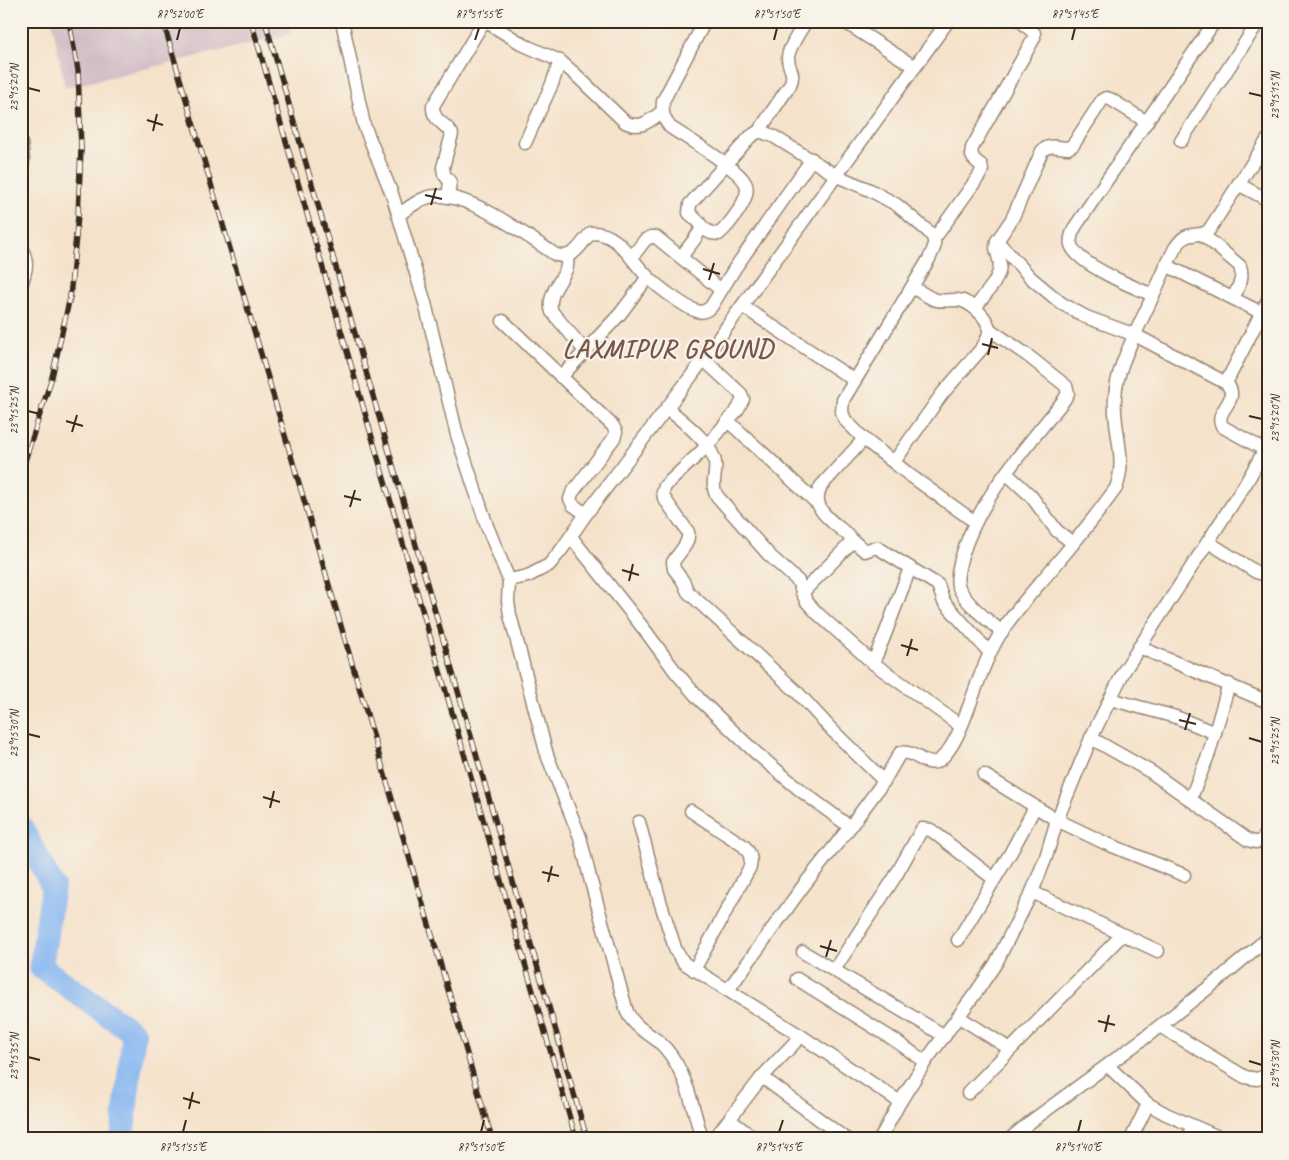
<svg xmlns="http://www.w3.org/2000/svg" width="1289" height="1160" font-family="Caveat,sans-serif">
	<rect width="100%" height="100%" fill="#f7f3e8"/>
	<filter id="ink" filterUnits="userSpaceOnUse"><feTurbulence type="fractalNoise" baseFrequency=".02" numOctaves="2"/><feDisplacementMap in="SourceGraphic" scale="10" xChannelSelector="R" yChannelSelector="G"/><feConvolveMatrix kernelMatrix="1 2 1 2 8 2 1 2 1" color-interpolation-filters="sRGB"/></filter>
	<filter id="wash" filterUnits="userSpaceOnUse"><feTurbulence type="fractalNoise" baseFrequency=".0096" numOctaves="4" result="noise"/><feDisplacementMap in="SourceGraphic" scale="20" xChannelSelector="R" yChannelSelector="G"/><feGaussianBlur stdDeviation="1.12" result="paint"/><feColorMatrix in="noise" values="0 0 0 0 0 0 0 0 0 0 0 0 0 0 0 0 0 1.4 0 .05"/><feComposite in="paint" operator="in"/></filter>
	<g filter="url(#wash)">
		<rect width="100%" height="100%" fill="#f5e2ca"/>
		<!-- railway -->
		<path fill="#d2bdc6" d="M 52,21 L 288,21 L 291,34 L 65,88 Z"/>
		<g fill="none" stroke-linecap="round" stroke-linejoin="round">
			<!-- river -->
			<path stroke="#86b6f1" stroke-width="24" d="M 21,827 L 53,887 L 41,967 L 134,1033 L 122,1139"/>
		</g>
	</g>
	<g filter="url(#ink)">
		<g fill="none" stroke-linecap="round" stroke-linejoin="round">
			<!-- street casing -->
			<g stroke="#988674" stroke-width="15">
				<g id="street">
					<path d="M 342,21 L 364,125 L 392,194 L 425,303 L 457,435 L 487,526 L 509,580 L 508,601 L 510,615 L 547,755 L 580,837 L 590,878 L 627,1012 C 637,1032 653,1033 666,1049 C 687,1073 693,1109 702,1139"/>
					<path d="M 485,21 L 524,45 L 560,61 L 576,75 L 625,122 C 641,130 649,121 662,112"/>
					<path d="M 843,21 L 915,67"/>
					<path d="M 759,131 L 790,85 C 796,71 788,70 788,58 C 788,48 801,30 806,21"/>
					<path d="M 1181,141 L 1259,21"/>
					<path d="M 21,143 L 23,160 L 21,178"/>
					<path d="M 525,143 L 552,84 L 560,61"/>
					<path d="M 1238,184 L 1268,200"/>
					<path d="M 448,197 L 450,182 L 444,174 L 443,167 L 452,134 C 446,123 432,121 433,106 L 484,21"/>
					<path d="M 398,215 C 409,208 422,196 436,196 C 472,194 525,235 556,255 C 575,260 579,245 591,233 C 619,231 631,262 649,278 C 658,287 686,308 697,311 C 702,313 706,311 711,307 L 735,268 L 812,159"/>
					<path d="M 701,227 L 711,233 L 719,234 C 729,225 751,198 746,185 C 741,169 686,138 670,127 C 663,118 662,112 663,101 L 705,21"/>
					<path d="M 1202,234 L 1240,266 C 1244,278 1239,286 1233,298"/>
					<path d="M 934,239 L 979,176 L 982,170 L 981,165 C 974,160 970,157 972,148 L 1034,38 L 1034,33 L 1021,21"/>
					<path d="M 997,241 L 1031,278 L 1061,303 L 1086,317 L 1135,335 L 1226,383 C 1243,401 1211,411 1223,427 L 1265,450"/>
					<path d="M 21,248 C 29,262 26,271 21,285"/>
					<path d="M 565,257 C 576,271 544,289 552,312 L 586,352"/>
					<path d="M 632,257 L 645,240 L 651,237 L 656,237 L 721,290"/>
					<path d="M 681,257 C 685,251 703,231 701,225 C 699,221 692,216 689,213 L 690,204 L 750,137 L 759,131 L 773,136 L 837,176 L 870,190 L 897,205 L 929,232 L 934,239 L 934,248 L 929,259 L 843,400 L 842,412 L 845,420 L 864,439 L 911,476 L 975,522"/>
					<path d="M 1166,265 L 1268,316"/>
					<path d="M 1153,295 C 1135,288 1077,264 1071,245 C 1069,237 1073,230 1077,224 L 1215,21"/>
					<path d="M 742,306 L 854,380"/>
					<path d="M 975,308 L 994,283 L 999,272 L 1000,264 L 996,248 L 997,241 L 1012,219 L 1042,151 C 1050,143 1058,148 1068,148 L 1073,145 L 1102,100 L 1106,98 L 1110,99 L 1147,122"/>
					<path d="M 503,321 L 613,426 L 616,432 L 614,438 L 572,493 L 570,499 L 573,505 L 586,514"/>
					<path d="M 989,329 L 1027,355 L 1066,386 L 1068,393 L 1064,400 C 1025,449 979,497 961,559 C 959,567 956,577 958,585 C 964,603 988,620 1002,632"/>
					<path d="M 703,359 L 741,394 L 743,399 L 738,409 L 707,446 L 665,486 L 663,492 L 664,498 L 688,532 C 690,544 679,552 673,562 L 674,569 L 683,581 L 688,592 L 797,692 L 832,730 L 884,781"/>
					<path d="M 561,377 L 620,314 L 648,277"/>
					<path d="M 1226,383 L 1268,300"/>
					<path d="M 667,408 C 683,422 706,438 714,458 C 719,471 709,484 717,496 L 769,555 L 798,581 L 806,601 L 817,613 L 873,663 L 961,726"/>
					<path d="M 728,421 L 817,503"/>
					<path d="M 894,462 L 942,394 L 983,347 C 985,342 990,336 989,329 C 988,318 973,305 963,301 C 953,298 943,303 933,299 C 926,296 919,291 912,287"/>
					<path d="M 1006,473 L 1031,496 L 1057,531 L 1073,543"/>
					<path d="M 571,537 L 644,629 L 675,671 L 699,699 L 755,752 L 800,790 L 850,827"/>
					<path d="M 851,539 L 865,551 L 873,548 L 878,548 L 938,585 L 944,602 L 990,653"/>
					<path d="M 1208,542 L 1256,572 L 1263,574 L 1268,573"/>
					<path d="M 509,580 L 528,576 L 549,565 L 562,549 L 586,514 L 692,375 L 948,21"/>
					<path d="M 802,593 L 850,544 L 851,539 L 848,535 C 832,521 809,509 821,486 L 864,439"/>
					<path d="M 1139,647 L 1268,702"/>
					<path d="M 873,663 L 884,637 L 910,568"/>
					<path d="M 1110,699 L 1176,717 L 1215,733"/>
					<path d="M 1091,738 L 1151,772 L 1248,840 C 1260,845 1263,840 1268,830"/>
					<path d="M 984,775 L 1057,820 L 1105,843 L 1184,875"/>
					<path d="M 1190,800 L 1209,753 L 1229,684"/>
					<path d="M 691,811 L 744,846 C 750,853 752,858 750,867 L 694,970"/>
					<path d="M 639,822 L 660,901 L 676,951 L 684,963 L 801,1036 L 900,1102"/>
					<path d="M 1032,892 L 1158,951"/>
					<path d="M 958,940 L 1011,852 L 1035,807"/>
					<path d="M 803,952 L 945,1036"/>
					<path d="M 834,970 L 895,877 L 922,829 L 931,830 L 994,879"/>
					<path d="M 797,979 L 896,1041 L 925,1062"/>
					<path d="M 728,990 L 804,885 L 850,827 L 884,781 L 900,753 C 915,749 928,772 942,758 C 956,744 963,722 970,704 C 979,679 988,653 1002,631 C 1017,608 1035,589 1052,569 C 1074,543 1096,516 1116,488 C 1128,457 1112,429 1115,397 C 1117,369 1130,346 1141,321 C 1153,297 1163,272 1175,248 C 1187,231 1189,237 1205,233 L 1209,230 L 1268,139"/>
					<path d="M 959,1017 L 1010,1049"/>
					<path d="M 1160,1026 L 1245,1077 L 1257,1079 L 1268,1075"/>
					<path d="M 1108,1066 L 1148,1104 L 1166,1114 L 1223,1139"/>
					<path d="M 762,1077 L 846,1139"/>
					<path d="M 968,1093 L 1122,935"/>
					<path d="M 730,1120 L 755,1139"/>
					<path d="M 714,1139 L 762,1077 L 801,1036"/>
					<path d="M 880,1139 L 900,1102 L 925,1062 L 977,991 L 996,963 L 1032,892 L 1046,857 L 1057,820 L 1091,738 L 1124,671 L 1246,483 L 1268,444"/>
					<path d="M 1010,1139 L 1029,1123 L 1147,1036 L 1217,981 L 1268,938"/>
					<path d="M 1131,1139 L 1148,1104"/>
					<path d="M 1187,1139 L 1193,1126"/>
				</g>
			</g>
			<!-- street -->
			<use href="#street" stroke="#fff" stroke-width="12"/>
			<!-- rail casing -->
			<g stroke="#3b2a1e" stroke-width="5.5">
				<g id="rail">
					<path d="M 163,21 L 492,1139"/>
					<path d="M 251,21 L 576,1139"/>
					<path d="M 265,21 L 587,1139"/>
					<path d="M 21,473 L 52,377 L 70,297 L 78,216 L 81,149 L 78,70 L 69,21"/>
				</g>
			</g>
			<!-- rail -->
			<use href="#rail" stroke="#f7f3e8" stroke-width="4" stroke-dasharray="11" stroke-linecap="butt"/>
		</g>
	</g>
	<!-- ticks -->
	<path fill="none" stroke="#3b2a1e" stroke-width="2" d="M 177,40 L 180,28M 475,40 L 479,28M 774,40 L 777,28M 1072,40 L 1075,28M 28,88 L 40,91M 1249,93 L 1262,96M 147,120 L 163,125M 153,131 L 157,114M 425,195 L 442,199M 431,205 L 436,188M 703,269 L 720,274M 709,280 L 714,263M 982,344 L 998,348M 988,355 L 992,338M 28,411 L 40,414M 1249,416 L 1262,419M 66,421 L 83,426M 72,432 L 77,415M 344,496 L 361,500M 350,507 L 355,490M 622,570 L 639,575M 629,581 L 633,564M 901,645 L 918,650M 907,656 L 912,639M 1179,720 L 1196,724M 1185,730 L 1190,713M 28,734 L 40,737M 1249,738 L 1262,742M 263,797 L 280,802M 270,808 L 274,791M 542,872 L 559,876M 548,882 L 552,866M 820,946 L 837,951M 826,957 L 831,940M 1098,1021 L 1115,1025M 1105,1032 L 1109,1015M 28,1057 L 40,1060M 1249,1061 L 1262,1065M 183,1098 L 200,1103M 189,1109 L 193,1092M 183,1132 L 186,1120M 481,1132 L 484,1120M 779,1132 L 783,1120M 1078,1132 L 1081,1120"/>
	<g text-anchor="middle" stroke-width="4.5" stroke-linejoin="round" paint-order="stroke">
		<!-- district labels -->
		<g font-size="26" font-weight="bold" letter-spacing="1" fill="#78574c" stroke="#f7f3e8">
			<text x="668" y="357">LAXMIPUR GROUND</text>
		</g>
	</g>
	<!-- margin -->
	<rect width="1289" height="1160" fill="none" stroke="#f7f3e8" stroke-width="55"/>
	<rect x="28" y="28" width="1234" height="1104" fill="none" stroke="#3b2a1e" stroke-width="2"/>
	<g font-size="12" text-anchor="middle" fill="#3b2a1e">
		<text x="180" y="18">87°52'00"E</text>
		<text x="479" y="18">87°51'55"E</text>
		<text x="777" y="18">87°51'50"E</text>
		<text x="1075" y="18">87°51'45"E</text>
		<text transform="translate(14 88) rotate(-90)" y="4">23°15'20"N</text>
		<text transform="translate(1275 96) rotate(-90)" y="4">23°15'15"N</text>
		<text transform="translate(14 411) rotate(-90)" y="4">23°15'25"N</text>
		<text transform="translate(1275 419) rotate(-90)" y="4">23°15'20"N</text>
		<text transform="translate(14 734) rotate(-90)" y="4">23°15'30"N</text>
		<text transform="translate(1275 742) rotate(-90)" y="4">23°15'25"N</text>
		<text transform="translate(14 1057) rotate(-90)" y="4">23°15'35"N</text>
		<text transform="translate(1275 1065) rotate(-90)" y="4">23°15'30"N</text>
		<text x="183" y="1151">87°51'55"E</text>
		<text x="481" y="1151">87°51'50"E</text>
		<text x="779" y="1151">87°51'45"E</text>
		<text x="1078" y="1151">87°51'40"E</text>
	</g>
</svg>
